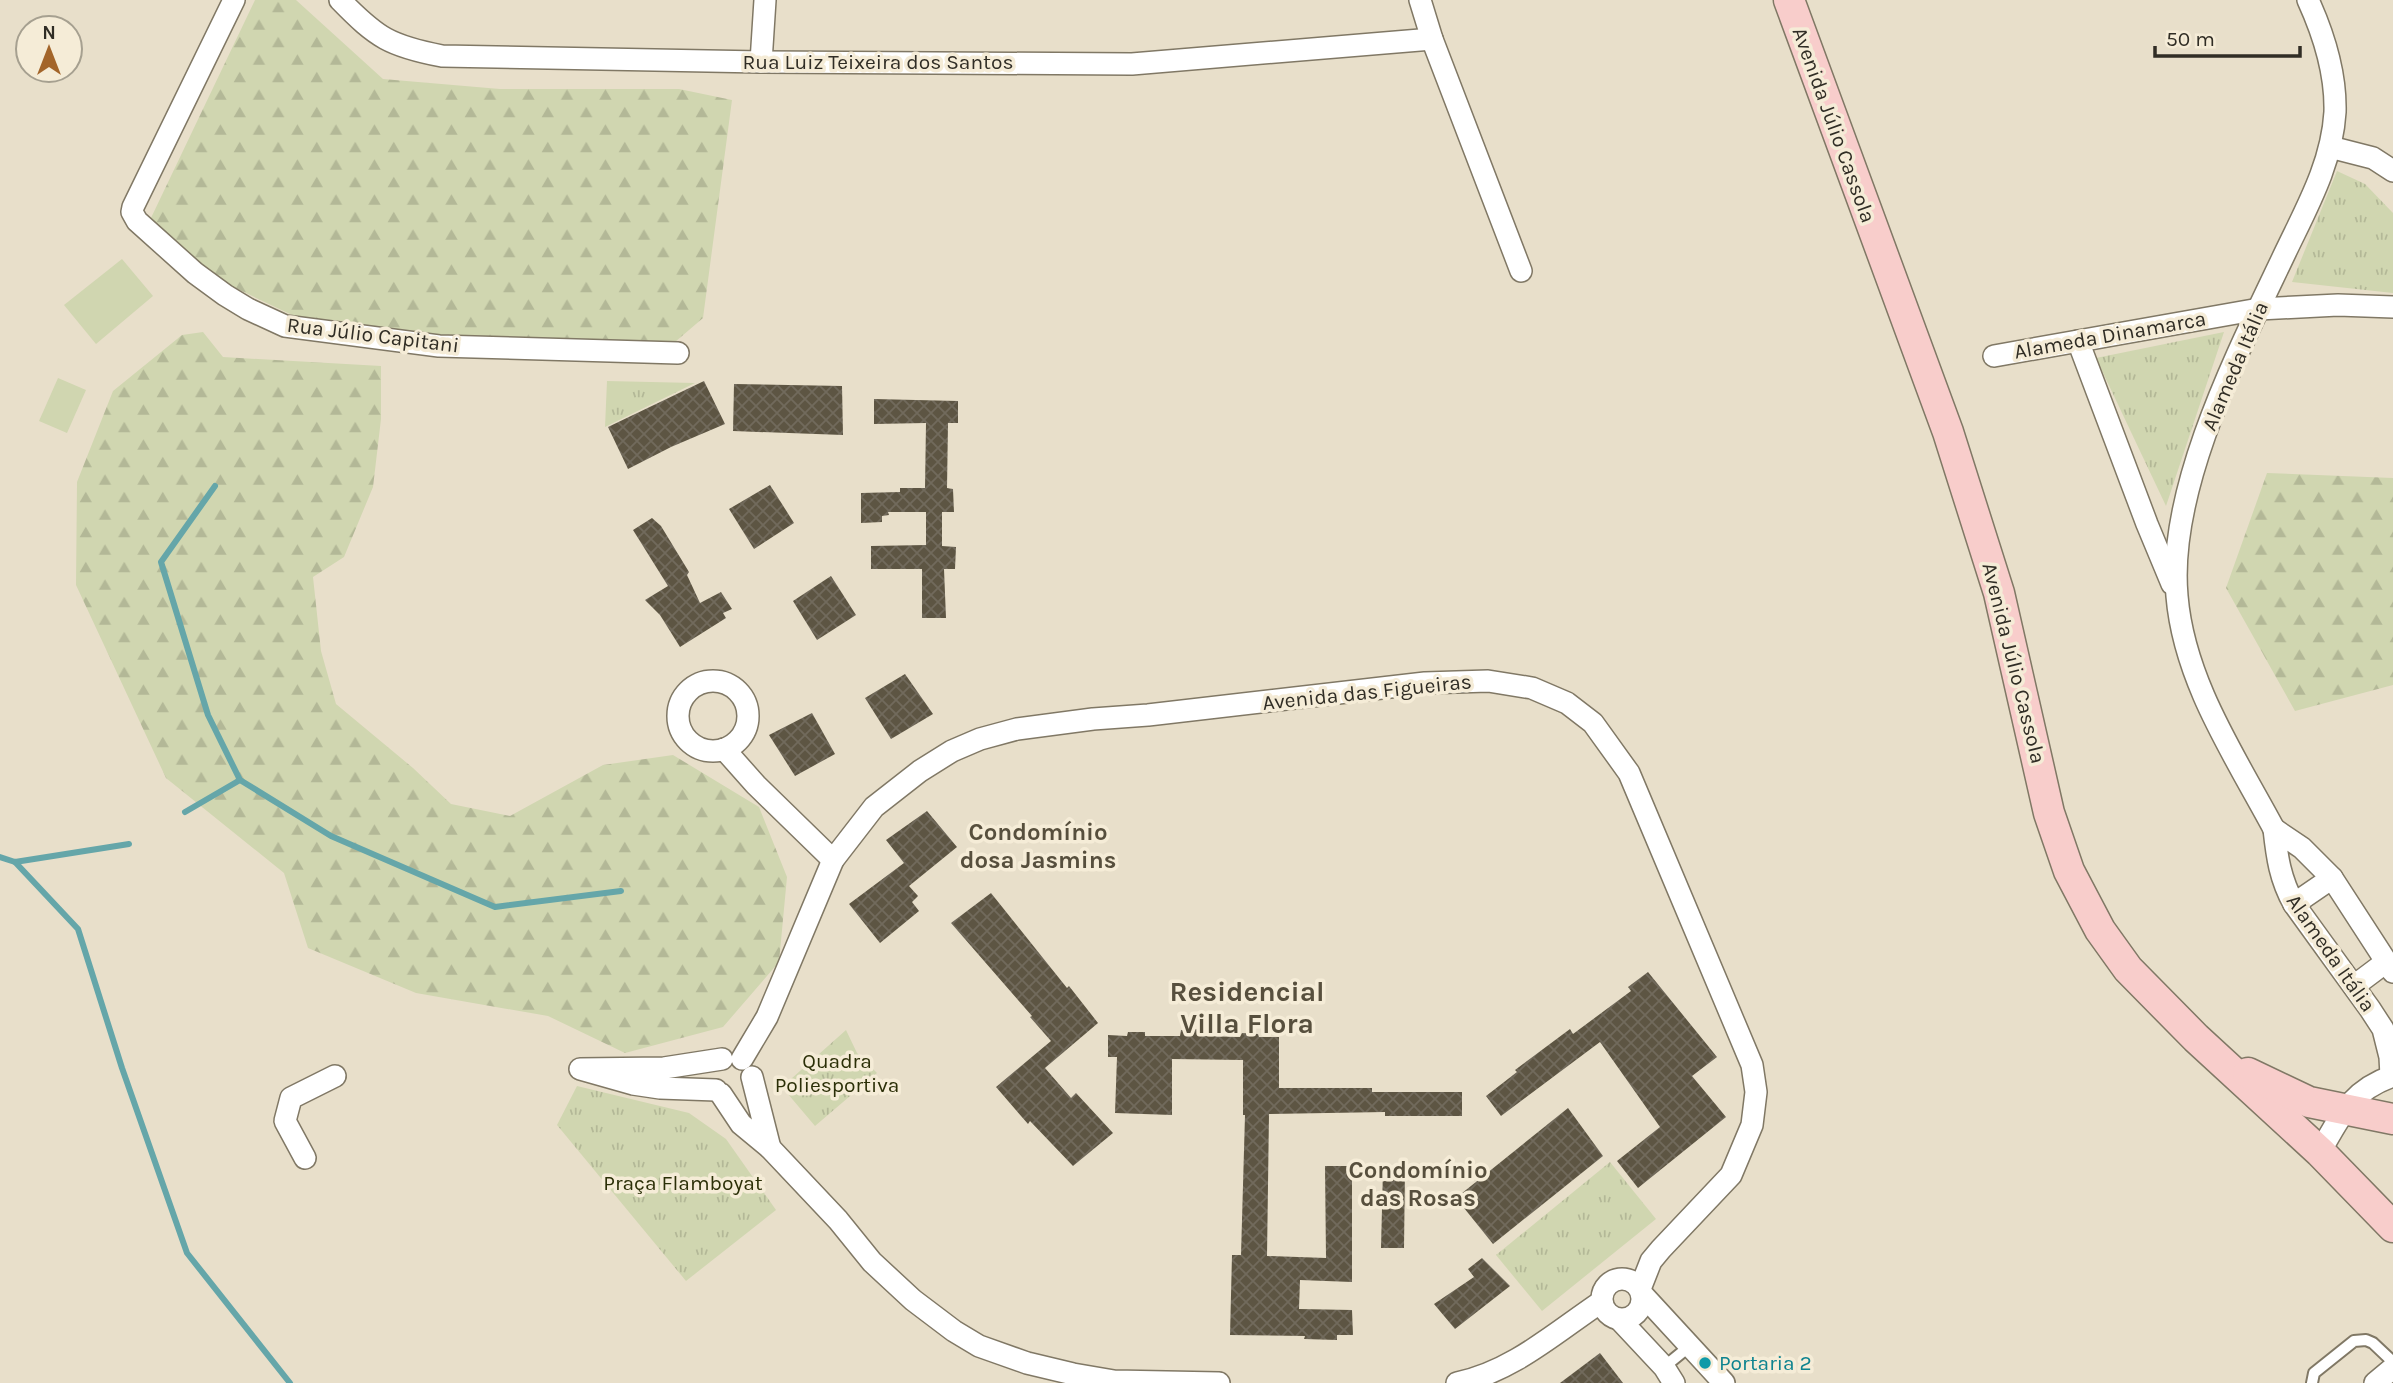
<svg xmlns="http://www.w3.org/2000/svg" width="2393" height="1383" font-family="Karla,sans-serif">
	<defs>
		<pattern id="forest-firs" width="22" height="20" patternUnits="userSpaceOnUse" patternTransform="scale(1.75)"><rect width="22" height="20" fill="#d0d6b0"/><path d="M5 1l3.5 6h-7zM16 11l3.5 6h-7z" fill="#b3b897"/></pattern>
		<pattern id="park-tufts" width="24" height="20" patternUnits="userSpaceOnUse" patternTransform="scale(1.75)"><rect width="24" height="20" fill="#d0d6b0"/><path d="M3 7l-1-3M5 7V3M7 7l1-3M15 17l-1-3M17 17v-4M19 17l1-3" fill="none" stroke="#b3b897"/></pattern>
		<pattern id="building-cross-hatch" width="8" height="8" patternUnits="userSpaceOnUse" patternTransform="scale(1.75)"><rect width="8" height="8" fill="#5d5543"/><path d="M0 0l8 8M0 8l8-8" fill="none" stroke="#716a5c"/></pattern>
	</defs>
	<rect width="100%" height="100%" fill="#e8dfca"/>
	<!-- grass -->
	<g fill="#d0d6b0">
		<path d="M 122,259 L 153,296 L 96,344 L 64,305 Z"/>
		<path d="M 58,378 L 86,390 L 67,433 L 39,421 Z"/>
	</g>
	<!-- forest -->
	<g fill="url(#forest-firs)">
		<path d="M 255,0 L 296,0 L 383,79 L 500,89 L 679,89 L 732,100 L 703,318 L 675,342 L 591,345 L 444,341 L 309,323 L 210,276 L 150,220 Z"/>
		<path d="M 203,332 L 223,357 L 381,366 L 381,419 L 373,487 L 344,557 L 313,577 L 321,651 L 336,704 L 413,768 L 451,804 L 510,816 L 603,765 L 673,755 L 759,807 L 787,877 L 779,962 L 723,1027 L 625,1053 L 548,1016 L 416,993 L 308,948 L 284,873 L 166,778 L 76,585 L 77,482 L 113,391 L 182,335 Z"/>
		<path d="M 2267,473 L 2393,478 L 2393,685 L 2295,711 L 2226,588 Z"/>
	</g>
	<!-- park -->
	<g fill="url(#park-tufts)">
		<path d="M 2337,171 L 2365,184 L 2393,213 L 2393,293 L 2292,282 Z"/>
		<path d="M 2224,332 L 2166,506 L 2096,358 Z"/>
		<path d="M 607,381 L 695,383 L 605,427 Z"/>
		<path d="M 846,1030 L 857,1053 L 877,1073 L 815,1126 L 782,1087 Z"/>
		<path d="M 577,1086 L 689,1113 L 726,1139 L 776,1210 L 686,1281 L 557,1125 Z"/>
		<path d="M 1610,1162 L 1656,1219 L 1542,1311 L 1496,1255 Z"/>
	</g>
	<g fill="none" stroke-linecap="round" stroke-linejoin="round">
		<!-- stream -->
		<g stroke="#65a6a9" stroke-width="6">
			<path d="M 215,486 L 161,562 L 208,715 L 240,780 L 331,836 L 495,907 L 621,891"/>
			<path d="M 185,812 L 240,780"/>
			<path d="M 0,857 L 15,862 L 129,844"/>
			<path d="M 15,862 L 78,929 L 122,1068 L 187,1253 L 290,1383"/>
		</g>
	</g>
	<!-- building -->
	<g fill="url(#building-cross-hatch)">
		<path d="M 704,381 L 725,424 L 671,447 L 628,469 L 608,427 Z"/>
		<path d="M 734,384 L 842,386 L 843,435 L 733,431 Z"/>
		<path d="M 874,399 L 958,401 L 958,423 L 948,423 L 947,488 L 953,489 L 954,512 L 942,512 L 942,546 L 956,547 L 955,569 L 944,569 L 946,618 L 922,618 L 922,569 L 871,569 L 871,546 L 926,545 L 926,512 L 888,512 L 889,515 L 882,516 L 882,522 L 861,523 L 861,493 L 900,492 L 900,488 L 925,488 L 926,423 L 874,424 Z"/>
		<path d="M 770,485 L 794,523 L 754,549 L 729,509 Z"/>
		<path d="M 652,518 L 661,526 L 689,572 L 687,575 L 700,603 L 721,592 L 732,609 L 723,613 L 726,618 L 680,647 L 660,615 L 645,600 L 668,586 L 633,530 Z"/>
		<path d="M 831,576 L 856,615 L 817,640 L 793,601 Z"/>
		<path d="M 905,674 L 933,714 L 891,739 L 865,698 Z"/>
		<path d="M 812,713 L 835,754 L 795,776 L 769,735 Z"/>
		<path d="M 927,811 L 957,847 L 909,886 L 918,896 L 912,902 L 919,911 L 880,943 L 849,904 L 904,863 L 886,840 Z"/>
		<path d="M 991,893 L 1067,988 L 1069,986 L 1098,1023 L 1045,1068 L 1071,1098 L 1076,1093 L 1113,1133 L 1073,1166 L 1030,1121 L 1028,1124 L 996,1087 L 1051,1041 L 1030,1017 L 1032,1016 L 951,923 Z"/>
		<path d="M 1648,972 L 1717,1057 L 1692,1076 L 1726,1117 L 1638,1188 L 1617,1161 L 1660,1127 L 1600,1042 L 1501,1116 L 1486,1096 L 1517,1072 L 1515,1070 L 1570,1029 L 1573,1034 L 1631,991 L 1628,987 Z"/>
		<path d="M 1200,1029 L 1201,1036 L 1240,1037 L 1242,1033 L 1258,1034 L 1259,1037 L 1279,1037 L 1279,1088 L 1372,1088 L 1372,1092 L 1462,1092 L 1462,1116 L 1385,1116 L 1385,1112 L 1269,1114 L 1267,1256 L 1326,1258 L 1325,1166 L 1352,1166 L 1352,1282 L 1300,1280 L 1299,1309 L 1352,1310 L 1353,1335 L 1337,1335 L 1337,1340 L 1304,1339 L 1305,1336 L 1230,1335 L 1232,1255 L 1241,1255 L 1245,1115 L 1243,1115 L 1243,1060 L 1172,1059 L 1172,1115 L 1115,1113 L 1117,1057 L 1108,1057 L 1108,1035 L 1127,1036 L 1128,1032 L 1145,1032 L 1145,1036 L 1180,1036 L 1181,1030 Z"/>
		<path d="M 1568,1108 L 1603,1156 L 1493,1244 L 1456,1198 Z"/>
		<path d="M 1383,1169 L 1405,1169 L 1404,1248 L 1381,1248 Z"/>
		<path d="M 1482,1258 L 1510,1286 L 1455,1329 L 1434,1304 L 1474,1277 L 1468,1269 Z"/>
		<path d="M 1600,1353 L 1623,1383 L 1560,1383 Z"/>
	</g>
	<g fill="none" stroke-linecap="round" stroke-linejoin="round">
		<!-- lane casing -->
		<g stroke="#807865" stroke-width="14">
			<g id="lane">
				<path d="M 1664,1367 L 1691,1345"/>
				<path d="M 2312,1383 L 2314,1373 L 2354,1341 L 2366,1340 L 2373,1343 L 2393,1362"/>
			</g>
		</g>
		<!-- street casing -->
		<g stroke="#807865" stroke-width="24">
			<g id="street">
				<path d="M 234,0 L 133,207 L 132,212 L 137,221 L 195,273 L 225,295 L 248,309 L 285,326 L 439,346 L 678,353"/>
				<path d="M 340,0 C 377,38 390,46 442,56 L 761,62 L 1132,64 L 1432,39"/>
				<path d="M 1420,0 L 1432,39 L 1521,271"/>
				<path d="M 761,62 L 765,0"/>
				<path d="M 2330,147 L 2373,158 L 2393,171"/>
				<path d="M 2078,341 L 2147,524 L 2172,584"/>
				<path d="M 1994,356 L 2259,309 L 2338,305 L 2393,307"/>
				<circle cx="713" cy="716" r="35"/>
				<path d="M 724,749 L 756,785 L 833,860"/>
				<path d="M 2274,829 C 2235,756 2184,681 2177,596 C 2167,488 2240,348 2286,251 C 2307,207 2332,163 2335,112 C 2336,73 2324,35 2308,0"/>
				<path d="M 2294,904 L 2332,878"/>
				<path d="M 2354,986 L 2386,962"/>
				<path d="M 742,1059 L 767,1017 L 833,860 L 874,807 L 920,771 L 952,751 L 980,739 L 1017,729 L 1093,719 L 1148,715 L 1425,683 L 1488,681 L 1532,688 L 1567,703 L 1593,723 L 1629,773 L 1752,1065 L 1756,1092 L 1752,1125 L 1731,1175 L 1661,1249 L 1651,1261 L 1640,1289"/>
				<path d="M 2391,1076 L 2390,1057 L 2383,1029 L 2370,1009 L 2294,904 C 2280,879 2277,857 2274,829 L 2302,848 L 2332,878 L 2393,972"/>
				<path d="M 716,1090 L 660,1088 L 633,1084 L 580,1069 L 664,1068 L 722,1059"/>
				<path d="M 721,1094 L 741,1124 L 770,1148 L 752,1077"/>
				<path d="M 770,1148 L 838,1220 L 872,1262 L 913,1300 L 954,1331 L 979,1346 L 1027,1363 L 1073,1374 L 1114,1381 L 1219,1383"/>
				<path d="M 2320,1152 C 2340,1117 2351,1090 2393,1076"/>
				<path d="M 305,1158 L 285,1121 L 291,1098 L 335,1076"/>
				<circle cx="1622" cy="1299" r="20"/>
				<path d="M 1642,1294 L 1724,1383"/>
				<path d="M 1620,1320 L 1664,1367 L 1674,1383"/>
				<path d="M 1457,1383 C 1512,1372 1556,1332 1601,1302"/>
				<path d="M 2375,1383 L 2393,1368"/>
			</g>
		</g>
		<!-- secondary casing -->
		<g stroke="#807865" stroke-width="33">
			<g id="secondary">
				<path d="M 1789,0 L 1948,432 L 1999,593 L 2049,813 L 2069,871 L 2100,930 L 2128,969 L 2196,1038 L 2320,1152 L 2393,1227"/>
				<path d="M 2248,1073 L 2309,1102 L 2393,1119"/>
			</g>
		</g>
		<!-- lane -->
		<use href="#lane" stroke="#fff" stroke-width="10"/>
		<!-- street -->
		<use href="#street" stroke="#fff" stroke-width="21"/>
		<!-- secondary -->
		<use href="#secondary" stroke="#f8cdcb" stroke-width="30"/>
	</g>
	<!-- markers -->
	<circle fill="#0f9aa8" stroke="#f5ecd7" stroke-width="2.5" cx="1705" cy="1363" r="7"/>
	<g text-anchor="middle" stroke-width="7" stroke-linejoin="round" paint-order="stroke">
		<!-- street labels -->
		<g font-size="21" fill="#302d25" stroke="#f5ecd7">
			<text x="878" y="69">Rua Luiz Teixeira dos Santos</text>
			<text transform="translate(1834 125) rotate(70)" y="7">Avenida Júlio Cassola</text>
			<text transform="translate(373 335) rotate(7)" y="7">Rua Júlio Capitani</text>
			<text transform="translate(2110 335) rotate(-10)" y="7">Alameda Dinamarca</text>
			<text transform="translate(2235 366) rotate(-67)" y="7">Alameda Itália</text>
			<text transform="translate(2014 663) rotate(76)" y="7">Avenida Júlio Cassola</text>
			<text transform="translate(1367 692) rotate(-6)" y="7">Avenida das Figueiras</text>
			<text transform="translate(2331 953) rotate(55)" y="7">Alameda Itália</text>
		</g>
		<!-- park labels -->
		<g font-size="21" fill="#2b2f07" stroke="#f5ecd7">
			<text x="837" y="1068">Quadra<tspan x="837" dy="24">Poliesportiva</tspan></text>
			<text x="683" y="1190">Praça Flamboyat</text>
		</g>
		<!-- culture labels -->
		<g font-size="21" fill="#0d838f" stroke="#f5ecd7" text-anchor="start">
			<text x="1719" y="1370">Portaria 2</text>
		</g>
		<!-- quarter labels -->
		<g font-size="24" font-weight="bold" fill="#574f3d" stroke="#f5ecd7">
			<text x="1038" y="840">Condomínio<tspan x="1038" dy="28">dosa Jasmins</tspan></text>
			<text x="1418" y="1178">Condomínio<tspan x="1418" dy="28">das Rosas</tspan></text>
		</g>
		<!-- district labels -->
		<g font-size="28" font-weight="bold" fill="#574f3d" stroke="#f5ecd7">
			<text x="1247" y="1001">Residencial<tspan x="1247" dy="32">Villa Flora</tspan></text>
		</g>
	</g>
	<!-- north arrow -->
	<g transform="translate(49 49)"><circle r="33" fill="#f5ecd7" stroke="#a6a090" stroke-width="2"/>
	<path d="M0-5L12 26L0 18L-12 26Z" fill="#a3652a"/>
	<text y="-10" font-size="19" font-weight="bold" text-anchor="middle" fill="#302d25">N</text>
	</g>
	<!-- scale -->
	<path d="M2155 46v10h145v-10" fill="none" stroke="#302d25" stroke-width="3.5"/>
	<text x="2166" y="46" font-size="21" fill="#302d25" stroke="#f5ecd7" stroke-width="5" paint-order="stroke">50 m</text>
</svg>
